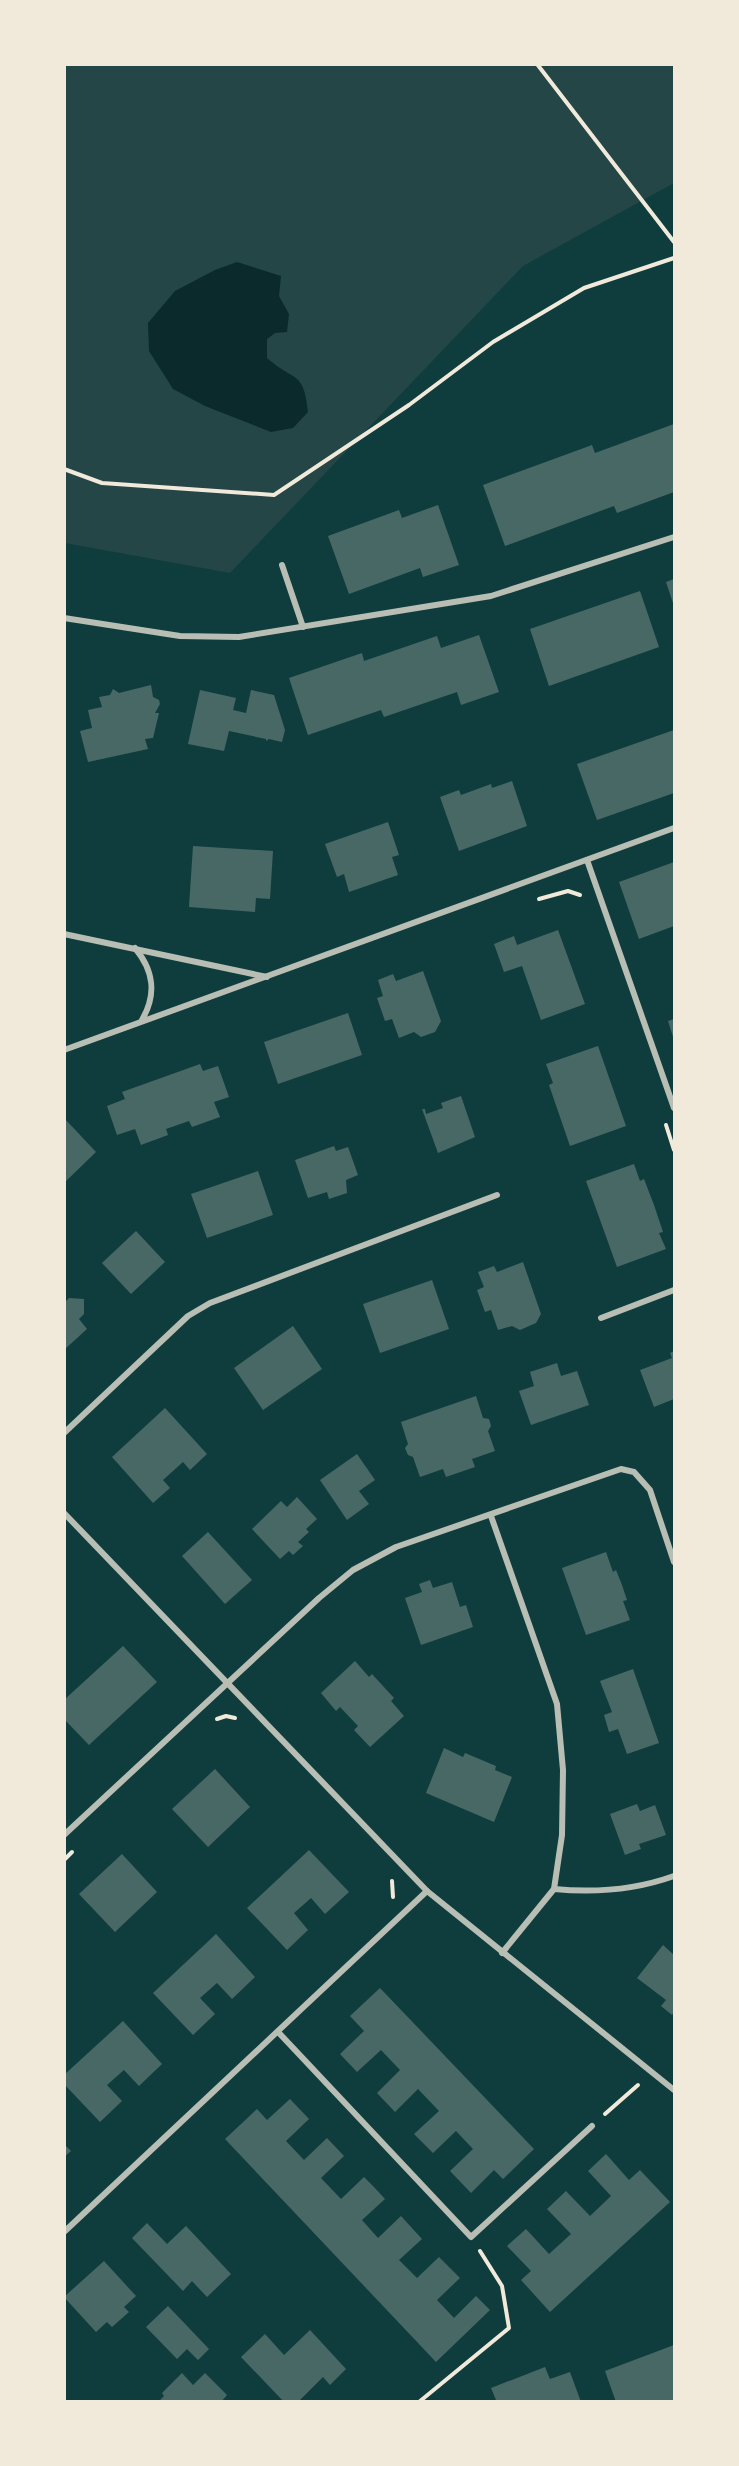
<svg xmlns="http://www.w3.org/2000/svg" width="739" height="2466" font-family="Bitter,serif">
	<rect width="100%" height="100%" fill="#0f3d3e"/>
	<!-- green -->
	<path fill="#244646" d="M 64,65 L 674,65 L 674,183 L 523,266 L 230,573 L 65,543 Z"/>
	<!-- water -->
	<path fill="#0a2a2b" d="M 237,262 L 281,276 L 279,296 L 289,314 L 287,332 L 275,333 L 267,339 L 267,358 C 294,382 304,370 308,412 L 293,428 L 271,432 L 205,406 L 173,389 L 149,351 L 148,323 L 175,291 L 215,270 Z"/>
	<!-- building -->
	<g fill="#486865">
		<path d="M 674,424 L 674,492 L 617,513 L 614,506 L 505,546 L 483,485 L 592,445 L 595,453 Z"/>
		<path d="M 438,505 L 459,565 L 423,577 L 420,568 L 349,594 L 328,536 L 399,510 L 402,518 Z"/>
		<path d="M 674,579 L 674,606 L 666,582 Z"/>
		<path d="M 640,591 L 659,647 L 549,686 L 530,629 Z"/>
		<path d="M 479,635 L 499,692 L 461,705 L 457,692 L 384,717 L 381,710 L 308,735 L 289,678 L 362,653 L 364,661 L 437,636 L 441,648 Z"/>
		<path d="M 151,685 L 153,697 L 159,700 L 160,704 L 155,713 L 159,713 L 153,738 L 145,739 L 148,749 L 88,762 L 80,731 L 92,728 L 88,710 L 102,707 L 99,697 L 110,695 L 113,689 L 119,693 Z"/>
		<path d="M 200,690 L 236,698 L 233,710 L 246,713 L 251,690 L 274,695 L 285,730 L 282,742 L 269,739 L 266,741 L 266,739 L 229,731 L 224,751 L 188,744 Z"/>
		<path d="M 674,730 L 674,793 L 597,820 L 577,764 Z"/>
		<path d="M 512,781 L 527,826 L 459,851 L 440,797 L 459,790 L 461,795 L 491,784 L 492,788 Z"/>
		<path d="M 388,822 L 399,855 L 392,857 L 398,875 L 349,892 L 344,874 L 337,877 L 325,844 Z"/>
		<path d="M 193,846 L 273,851 L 270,899 L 256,898 L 255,912 L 189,907 Z"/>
		<path d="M 674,862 L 674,926 L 639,939 L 619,882 Z"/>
		<path d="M 558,930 L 585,1004 L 541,1020 L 522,966 L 504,972 L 494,944 L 514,936 L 517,945 Z"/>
		<path d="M 423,971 L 441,1021 L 435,1032 L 421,1037 L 414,1032 L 399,1038 L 392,1019 L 385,1021 L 377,998 L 383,996 L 378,980 L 393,974 L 396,981 Z"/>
		<path d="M 348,1013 L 362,1055 L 278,1084 L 264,1042 Z"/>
		<path d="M 674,1019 L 674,1040 L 668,1021 Z"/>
		<path d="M 598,1046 L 626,1126 L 570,1146 L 549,1085 L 553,1083 L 546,1064 Z"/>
		<path d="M 200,1064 L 203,1071 L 218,1066 L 229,1097 L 214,1102 L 220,1117 L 192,1127 L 189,1121 L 166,1129 L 168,1135 L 141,1145 L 135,1129 L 117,1135 L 107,1106 L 125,1099 L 122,1092 Z"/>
		<path d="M 461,1096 L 475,1137 L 438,1153 L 422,1109 L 425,1109 L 426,1114 L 443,1108 L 441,1103 Z"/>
		<path d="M 64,1118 L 96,1152 L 64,1183 Z"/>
		<path d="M 334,1146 L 336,1151 L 348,1147 L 358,1175 L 346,1180 L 347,1193 L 329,1199 L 327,1192 L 308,1198 L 295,1160 Z"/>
		<path d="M 634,1164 L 640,1181 L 644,1179 L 654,1205 L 663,1232 L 659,1233 L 666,1249 L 617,1267 L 586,1181 Z"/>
		<path d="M 258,1171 L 273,1215 L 207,1238 L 191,1194 Z"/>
		<path d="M 136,1231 L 165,1262 L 131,1294 L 102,1263 Z"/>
		<path d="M 523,1262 L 541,1314 L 536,1323 L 520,1330 L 512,1326 L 498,1330 L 491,1310 L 485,1312 L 477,1290 L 484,1287 L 478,1272 L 494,1266 L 497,1272 Z"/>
		<path d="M 432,1280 L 449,1329 L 380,1353 L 363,1304 Z"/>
		<path d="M 69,1298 L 84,1299 L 84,1314 L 79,1319 L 87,1329 L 64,1350 L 64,1303 Z"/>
		<path d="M 293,1326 L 322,1369 L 263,1410 L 234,1368 Z"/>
		<path d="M 674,1351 L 674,1399 L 654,1407 L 640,1370 L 672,1358 L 670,1353 Z"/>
		<path d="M 557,1363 L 561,1376 L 577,1371 L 589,1405 L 531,1425 L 519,1391 L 534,1386 L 530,1372 Z"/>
		<path d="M 476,1396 L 483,1418 L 489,1419 L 491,1426 L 488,1431 L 495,1451 L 472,1459 L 475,1467 L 446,1477 L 443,1469 L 420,1477 L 413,1457 L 408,1455 L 405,1448 L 408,1444 L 401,1422 Z"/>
		<path d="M 165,1408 L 207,1454 L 190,1470 L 183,1462 L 163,1480 L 170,1488 L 153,1503 L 112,1457 Z"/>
		<path d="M 357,1454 L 375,1480 L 359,1491 L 369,1504 L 347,1520 L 320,1480 Z"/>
		<path d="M 297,1497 L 317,1519 L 306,1529 L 309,1532 L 298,1542 L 303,1546 L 293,1555 L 289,1551 L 280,1559 L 252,1529 L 281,1501 L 287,1507 Z"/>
		<path d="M 208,1532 L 252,1580 L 225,1604 L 182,1556 Z"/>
		<path d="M 606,1552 L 613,1572 L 616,1570 L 622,1585 L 627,1600 L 623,1601 L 630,1620 L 586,1635 L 562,1568 Z"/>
		<path d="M 430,1580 L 433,1588 L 452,1582 L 460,1607 L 466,1605 L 473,1627 L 421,1645 L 405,1598 L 422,1592 L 419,1584 Z"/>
		<path d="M 123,1646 L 157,1682 L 89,1745 L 64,1719 L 64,1700 Z"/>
		<path d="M 355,1661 L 369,1677 L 372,1674 L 394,1698 L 391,1701 L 404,1716 L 370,1747 L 354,1730 L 358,1726 L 340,1707 L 336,1711 L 321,1693 Z"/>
		<path d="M 633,1669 L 659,1743 L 627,1754 L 618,1729 L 609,1732 L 604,1715 L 612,1712 L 600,1681 Z"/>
		<path d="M 444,1748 L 463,1757 L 465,1753 L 496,1766 L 495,1770 L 512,1777 L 494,1822 L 426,1793 Z"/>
		<path d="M 215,1769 L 250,1807 L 208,1847 L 172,1809 Z"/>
		<path d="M 637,1804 L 640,1811 L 655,1805 L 666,1835 L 639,1844 L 641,1849 L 625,1855 L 610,1814 Z"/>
		<path d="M 309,1850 L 349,1892 L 325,1914 L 311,1898 L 294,1913 L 308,1930 L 287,1950 L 247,1908 Z"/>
		<path d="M 122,1854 L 157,1892 L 115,1932 L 79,1894 Z"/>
		<path d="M 216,1934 L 255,1977 L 232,1999 L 217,1983 L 200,1998 L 215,2014 L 193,2035 L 153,1993 Z"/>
		<path d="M 663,1945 L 674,1955 L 674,2012 L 672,2015 L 661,2006 L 666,2000 L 637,1978 Z"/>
		<path d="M 380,1988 L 534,2149 L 503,2179 L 494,2170 L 471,2193 L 450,2171 L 473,2149 L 456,2131 L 433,2153 L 414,2134 L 439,2111 L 418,2089 L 395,2112 L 377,2093 L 400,2070 L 381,2050 L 357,2072 L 340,2054 L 364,2031 L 350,2016 Z"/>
		<path d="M 123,2021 L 162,2064 L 139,2086 L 124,2070 L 107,2085 L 122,2101 L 100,2122 L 64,2084 L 64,2075 Z"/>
		<path d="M 290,2099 L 309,2119 L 286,2141 L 304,2160 L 327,2138 L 344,2156 L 321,2178 L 341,2199 L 364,2177 L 374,2187 L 385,2199 L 362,2220 L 378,2238 L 401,2216 L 422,2239 L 399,2260 L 417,2278 L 439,2257 L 460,2278 L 437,2300 L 454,2318 L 476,2296 L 490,2310 L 436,2362 L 225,2139 L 257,2109 L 267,2120 Z"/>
		<path d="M 64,2144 L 71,2151 L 64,2157 Z"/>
		<path d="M 606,2154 L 629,2180 L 640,2170 L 670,2202 L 550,2312 L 521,2280 L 531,2271 L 507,2246 L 526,2229 L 549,2254 L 571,2234 L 547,2209 L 566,2191 L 590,2216 L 611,2196 L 588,2171 Z"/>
		<path d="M 147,2223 L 167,2244 L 186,2226 L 231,2274 L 207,2297 L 192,2281 L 183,2291 L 132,2238 Z"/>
		<path d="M 104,2261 L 136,2296 L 124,2307 L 129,2312 L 112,2327 L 107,2322 L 96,2332 L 64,2297 Z"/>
		<path d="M 168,2306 L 209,2349 L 198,2360 L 187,2349 L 177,2359 L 146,2327 Z"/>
		<path d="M 310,2330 L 346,2369 L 330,2385 L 323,2377 L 298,2402 L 284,2402 L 241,2357 L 265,2334 L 284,2355 Z"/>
		<path d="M 674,2345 L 674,2402 L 616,2402 L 605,2371 Z"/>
		<path d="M 545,2367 L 550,2379 L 570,2372 L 581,2402 L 491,2402 L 496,2400 L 491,2388 Z"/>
		<path d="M 182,2373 L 193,2385 L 205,2373 L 227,2395 L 221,2402 L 158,2402 L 164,2396 L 162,2393 Z"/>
	</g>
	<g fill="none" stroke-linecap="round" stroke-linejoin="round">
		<!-- path -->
		<g stroke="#f1e9da" stroke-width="4">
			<path d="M 537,64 L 674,242"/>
			<path d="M 64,469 L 102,483 L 274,495 L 409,405 L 493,342 L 584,288 L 674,258"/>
			<path d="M 539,899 L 568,891 L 580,895"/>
			<path d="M 666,1125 L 674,1150"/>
			<path d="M 217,1719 L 226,1716 L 235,1718"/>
			<path d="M 64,1860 L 72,1852"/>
			<path d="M 392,1881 L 393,1897"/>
			<path d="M 605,2114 L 638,2085"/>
			<path d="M 419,2402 L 509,2328 L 502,2286 L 480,2251"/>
		</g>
		<!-- minor -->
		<g stroke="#b8beb3" stroke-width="6">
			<path d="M 282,565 L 303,627"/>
			<path d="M 64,618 L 180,636 L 239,637 L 491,596 L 674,537"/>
			<path d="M 587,860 L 674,1108"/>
			<path d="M 64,934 L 267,977"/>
			<path d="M 135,948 C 154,971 157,994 142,1020"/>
			<path d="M 64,1050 L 674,828"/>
			<path d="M 601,1318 L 674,1290"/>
			<path d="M 64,1433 L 188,1316 L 210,1303 L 497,1195"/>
			<path d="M 64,1513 L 427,1891 L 674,2090"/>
			<path d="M 491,1516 L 557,1704 L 563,1770 L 562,1835 L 554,1889 L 502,1953"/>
			<path d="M 64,1835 L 319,1598 L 353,1570 L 396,1547 L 621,1469 L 634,1472 L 650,1490 L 674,1562"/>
			<path d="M 554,1889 C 595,1893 635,1890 674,1876"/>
			<path d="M 279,2033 L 471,2237 L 592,2126"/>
			<path d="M 64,2232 L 427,1891"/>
		</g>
	</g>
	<!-- border -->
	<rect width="739" height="2466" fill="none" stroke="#f1e9da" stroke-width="132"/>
</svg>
